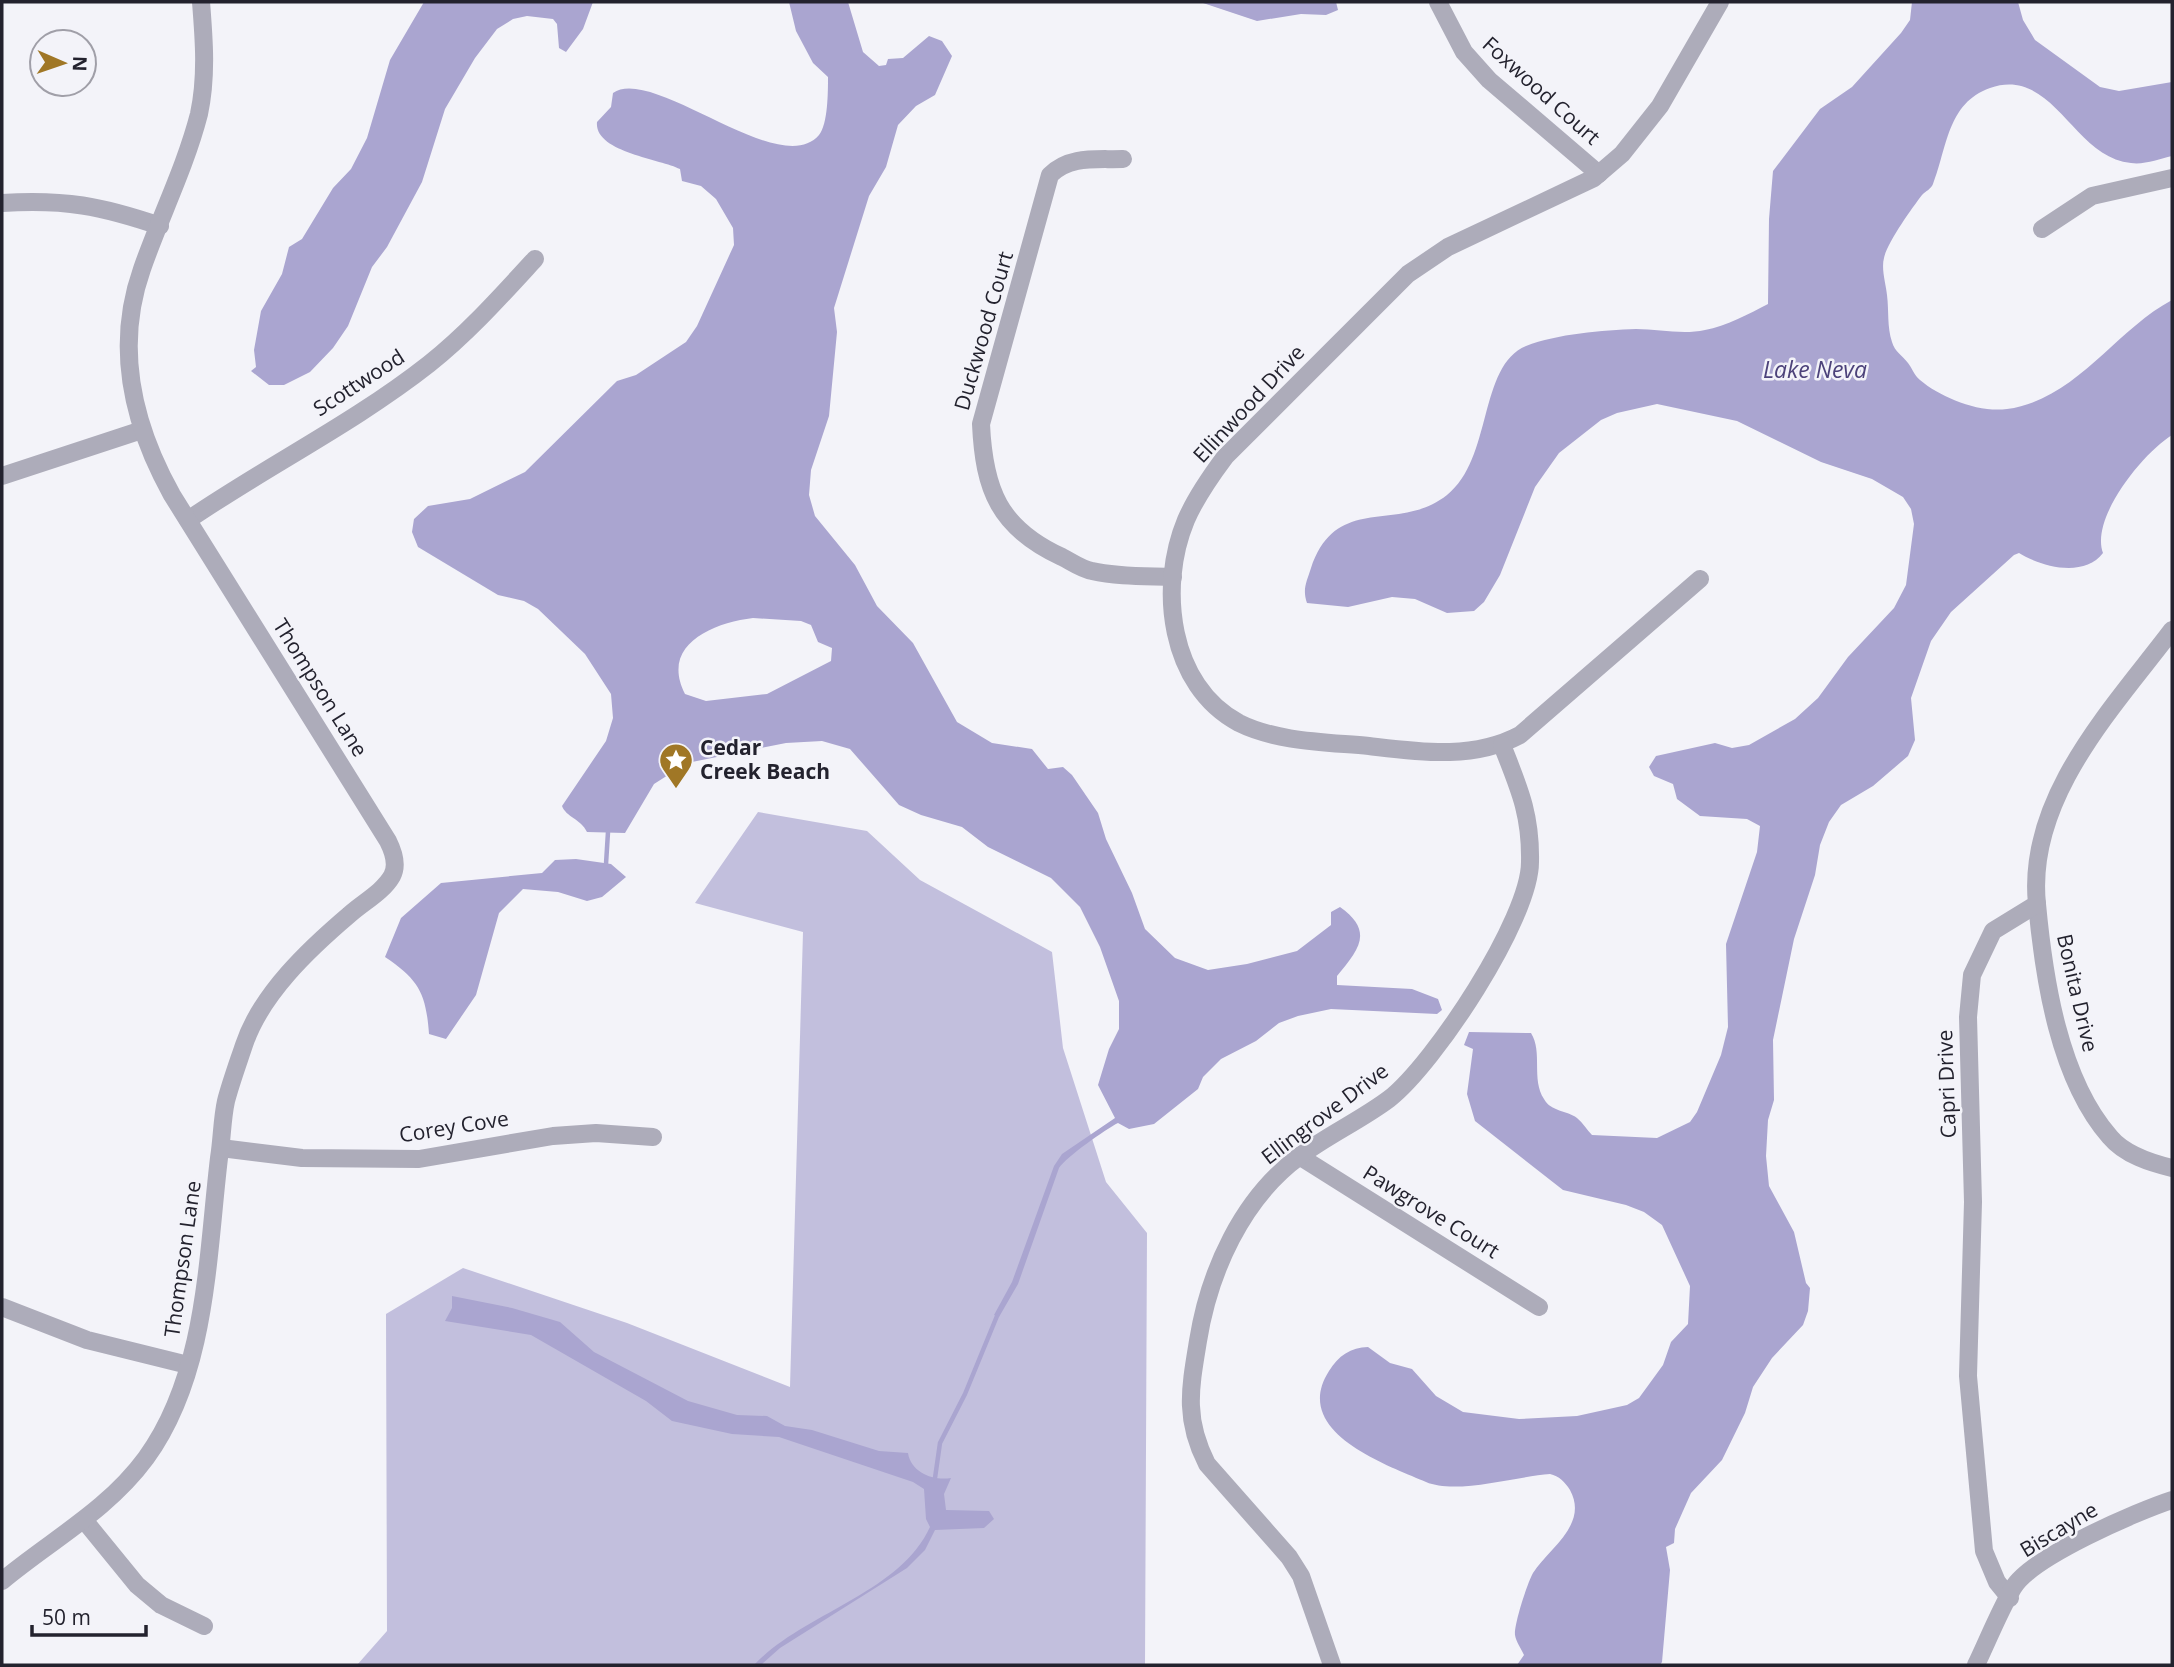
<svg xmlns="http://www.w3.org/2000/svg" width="2174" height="1667" font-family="'Open Sans',sans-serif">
	<rect width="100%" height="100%" fill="#f3f3f9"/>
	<!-- green -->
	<path fill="#c2bfdd" d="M 758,812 L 867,831 L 920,880 L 1052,952 L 1063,1048 L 1106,1182 L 1147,1233 L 1145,1665 L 357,1665 L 387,1631 L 386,1314 L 463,1268 L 627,1323 L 790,1387 L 803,932 L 695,903 Z"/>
	<!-- water -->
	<g fill="#aaa5d0" fill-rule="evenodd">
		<path d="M 424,2 L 593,2 L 583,29 L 566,52 L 559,48 L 557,24 L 553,19 L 527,16 L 513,19 L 497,29 L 475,58 L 445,109 L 422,182 L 387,247 L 372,267 L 348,326 L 333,348 L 310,372 L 284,385 L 269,385 L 251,371 L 256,367 L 254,350 L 261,311 L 282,274 L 289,247 L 302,239 L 333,188 L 351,169 L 367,138 L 390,60 Z"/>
		<path d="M 789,2 L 848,2 L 863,52 L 879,66 L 886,65 L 888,59 L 903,58 L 929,36 L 942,41 L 952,56 L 935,95 L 916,106 L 898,125 L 886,167 L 869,196 L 834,308 L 837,332 L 829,416 L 811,470 L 809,495 L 815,516 L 855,565 L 877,606 L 913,643 L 957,722 L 992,743 L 1032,749 L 1048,769 L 1063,767 L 1072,775 L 1098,813 L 1106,839 L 1132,893 L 1145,929 L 1175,958 L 1208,970 L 1247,964 L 1297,951 L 1331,925 L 1331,912 L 1340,907 C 1375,932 1358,950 1337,976 L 1337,985 L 1412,989 L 1438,999 L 1442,1010 L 1437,1014 L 1331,1009 L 1298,1016 L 1279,1023 L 1256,1041 L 1221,1059 L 1203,1077 L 1198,1089 L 1154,1124 L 1129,1129 L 1118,1123 C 1106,1129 1066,1157 1059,1168 L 1018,1284 L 999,1317 L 994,1315 L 1012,1282 L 1054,1166 L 1062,1154 L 1115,1118 L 1098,1085 L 1109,1049 L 1119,1029 L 1119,1001 L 1100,947 L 1080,907 L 1051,878 L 988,847 L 962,827 L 921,815 L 899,805 L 850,749 L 822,741 L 786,743 L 687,763 L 654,784 L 625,833 L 587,832 C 581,819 566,817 562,806 L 606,741 L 613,718 L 611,694 L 585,654 L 538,609 L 524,601 L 498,595 L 418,547 L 412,532 L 414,519 L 428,506 L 470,499 L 525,472 L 617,381 L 636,375 L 686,342 L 697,326 L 734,245 L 733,228 L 716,199 L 701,186 L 682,181 L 680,169 C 661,159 594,152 597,122 L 611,107 L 613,93 C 653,65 780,181 819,135 C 828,124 828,92 828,77 L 813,63 L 796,31 ZM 753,618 L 801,621 L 811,625 L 818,642 L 832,648 L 831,661 L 767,694 L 706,701 L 685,694 C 660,645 712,623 753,618 Z"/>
		<path d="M 1200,2 L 1336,2 L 1338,10 L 1326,15 L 1301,14 L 1257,21 Z"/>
		<path d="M 1912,2 L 2018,2 L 2023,20 L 2035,40 L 2100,87 L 2119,91 L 2172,82 L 2172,156 C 2159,159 2144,165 2131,163 C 2073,158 2054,66 1990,88 C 1947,103 1947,149 1933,184 C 1931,189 1926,191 1922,195 C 1912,208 1887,243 1884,258 C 1881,269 1886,284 1887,295 C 1889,311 1887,327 1892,342 C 1895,352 1902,355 1908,363 C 1912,368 1914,375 1920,380 C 1940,397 1978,413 2007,409 C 2077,399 2114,331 2172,300 L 2172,435 C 2143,453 2090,518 2103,553 C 2084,578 2042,567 2019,553 L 2014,555 L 1951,612 L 1931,641 L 1911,698 L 1915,740 L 1908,756 L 1873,786 L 1841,805 L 1829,822 L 1820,845 L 1815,875 L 1794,939 L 1773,1040 L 1774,1100 L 1768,1120 L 1766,1156 L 1769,1186 L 1794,1232 L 1806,1283 L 1810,1288 L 1808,1311 L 1803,1325 L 1772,1358 L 1753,1387 L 1745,1413 L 1722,1460 L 1691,1493 L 1675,1529 L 1674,1543 L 1666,1547 L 1670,1570 L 1662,1662 L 1660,1665 L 1517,1665 L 1524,1655 C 1521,1648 1516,1642 1515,1635 C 1514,1624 1527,1584 1533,1573 C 1548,1549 1589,1525 1570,1490 C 1565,1482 1559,1476 1550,1474 C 1518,1476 1456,1495 1426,1482 C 1387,1465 1290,1432 1329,1371 C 1338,1356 1351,1347 1368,1347 L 1390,1363 L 1412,1369 L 1436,1396 L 1463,1412 L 1519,1419 L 1577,1416 L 1627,1405 L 1639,1398 L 1663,1365 L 1671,1342 L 1688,1324 L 1690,1286 L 1662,1225 L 1644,1212 L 1626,1205 L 1563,1190 L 1475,1121 L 1467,1094 L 1473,1049 L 1464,1045 L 1469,1032 L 1531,1033 C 1543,1052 1531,1079 1544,1099 C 1551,1112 1567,1110 1577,1118 C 1583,1123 1587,1130 1592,1135 L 1657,1138 L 1690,1122 L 1697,1112 L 1721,1055 L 1728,1027 L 1726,944 L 1757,852 L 1760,826 L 1747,819 L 1700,816 L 1677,799 L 1673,784 L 1654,776 L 1649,767 L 1656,756 L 1715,743 L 1732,748 L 1749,745 L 1795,719 L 1818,698 L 1848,657 L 1894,608 L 1906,585 L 1914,524 L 1911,509 L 1903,497 L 1872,479 L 1821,462 L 1737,421 L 1657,404 L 1617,413 L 1601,420 L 1559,453 L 1535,487 L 1500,575 L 1484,602 L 1474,611 L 1447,613 L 1415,599 L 1392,597 L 1348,607 L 1307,603 C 1302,589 1307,581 1311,568 C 1337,492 1398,534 1447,495 C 1493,459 1478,366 1526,346 C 1557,334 1603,330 1636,329 C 1659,329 1682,335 1705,330 C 1726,326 1749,314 1768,304 L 1769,219 L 1773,171 L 1820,109 L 1852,87 L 1901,33 L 1910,20 Z"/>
		<path d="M 576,859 L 611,864 L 626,877 L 602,897 L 587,901 L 558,892 L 523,889 L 499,913 L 476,995 L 446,1039 L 429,1034 C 426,993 419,980 385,957 L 401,918 L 441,883 L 542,873 L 555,860 Z"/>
		<path d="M 452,1296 L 512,1308 L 560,1322 L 594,1352 L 688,1401 L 737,1415 L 767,1416 L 785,1426 L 812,1430 L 879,1451 L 908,1453 C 911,1473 934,1481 951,1478 L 944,1494 L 946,1510 L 989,1511 L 994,1519 L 984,1528 L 935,1530 L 925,1550 L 907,1568 L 780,1648 L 761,1665 L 754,1665 C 803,1613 899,1594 930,1527 L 926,1519 L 924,1489 L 913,1482 L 779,1437 L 732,1434 L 672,1421 L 646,1401 L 531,1335 L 445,1321 L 452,1308 Z"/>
	</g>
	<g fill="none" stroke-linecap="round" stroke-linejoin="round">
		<!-- stream -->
		<g stroke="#aaa5d0" stroke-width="4.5">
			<path d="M 606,864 L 608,832"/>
			<path d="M 935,1478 L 940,1443 L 965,1394 L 997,1316"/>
		</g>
		<!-- minor -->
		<g stroke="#adacba" stroke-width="18">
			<path d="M 1438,2 L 1464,52 L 1489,80 L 1599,174"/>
			<path d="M 1123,159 C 1097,160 1070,155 1050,175 L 981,424 C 984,490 999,528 1062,557 C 1072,562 1081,569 1092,571 C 1118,577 1146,576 1173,577"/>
			<path d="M 2,203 C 65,199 101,206 160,226"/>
			<path d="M 2042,229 L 2092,196 L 2172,178"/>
			<path d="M 2,476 L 142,430"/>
			<path d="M 188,520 C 267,466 354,423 429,364 C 468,333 501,296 535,259"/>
			<path d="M 1700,579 L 1520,735 C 1473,760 1420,752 1369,746 C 1327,742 1277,742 1239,723 C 1169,686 1158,587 1186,520 C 1196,497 1210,477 1225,457 L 1408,274 L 1448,247 L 1594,178 L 1622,154 L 1660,106 L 1720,2"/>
			<path d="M 2037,904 C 2044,979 2059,1079 2110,1137 C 2125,1155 2151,1163 2172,1168"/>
			<path d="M 221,1148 L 302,1158 L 419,1159 L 553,1136 L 596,1133 L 653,1137"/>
			<path d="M 1299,1156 L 1539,1307"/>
			<path d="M 2,1307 L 87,1340 L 188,1365"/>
			<path d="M 84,1520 L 137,1585 L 161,1605 L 204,1626"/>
			<path d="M 2,1581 C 51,1540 107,1511 146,1458 C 207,1374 207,1258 219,1158 C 222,1140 222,1119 226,1101 C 231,1082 238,1063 244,1045 C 261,994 309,949 349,915 C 362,903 383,892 392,876 C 398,865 393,851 388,841 L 172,495 C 133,425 114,348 142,269 C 160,217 185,168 199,114 C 207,77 204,39 201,2"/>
			<path d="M 2010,1598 L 1997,1582 L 1984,1551 L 1968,1376 L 1973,1202 L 1968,1017 L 1972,975 L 1993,931 L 2037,904 C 2026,798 2113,708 2172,630"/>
			<path d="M 1332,1665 L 1301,1576 L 1289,1557 L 1207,1464 C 1184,1419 1190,1389 1198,1341 C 1209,1272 1242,1198 1300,1156 C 1328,1135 1361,1120 1389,1099 C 1434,1064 1530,919 1530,862 C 1531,814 1519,788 1502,745"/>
			<path d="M 1976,1665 C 1988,1640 1999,1612 2013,1588 C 2031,1557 2138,1511 2172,1500"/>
		</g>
	</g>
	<!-- icons -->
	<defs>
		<g id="sight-pin" transform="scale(1.75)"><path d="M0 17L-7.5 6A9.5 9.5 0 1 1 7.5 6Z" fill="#a07726" stroke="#f3f3f9"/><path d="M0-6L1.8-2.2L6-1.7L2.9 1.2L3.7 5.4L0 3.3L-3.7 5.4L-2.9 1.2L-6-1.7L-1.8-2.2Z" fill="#fff"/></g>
	</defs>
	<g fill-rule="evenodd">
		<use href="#sight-pin" x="676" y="760"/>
	</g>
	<g text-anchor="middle" stroke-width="5" stroke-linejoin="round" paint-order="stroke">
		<!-- street labels -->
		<g font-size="21" fill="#23222e" stroke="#f3f3f9">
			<text transform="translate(1541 91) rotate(42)" y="7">Foxwood Court</text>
			<text transform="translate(984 331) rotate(-74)" y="7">Duckwood Court</text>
			<text transform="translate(359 383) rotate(-33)" y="7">Scottwood</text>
			<text transform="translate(1249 404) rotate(-47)" y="7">Ellinwood Drive</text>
			<text transform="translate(320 688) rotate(58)" y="7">Thompson Lane</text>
			<text transform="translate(2077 993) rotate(77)" y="7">Bonita Drive</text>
			<text transform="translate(1947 1084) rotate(-92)" y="7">Capri Drive</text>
			<text transform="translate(1325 1114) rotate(-37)" y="7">Ellingrove Drive</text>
			<text transform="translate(454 1127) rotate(-9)" y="7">Corey Cove</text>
			<text transform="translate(1431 1212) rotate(32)" y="7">Pawgrove Court</text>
			<text transform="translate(183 1259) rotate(-82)" y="7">Thompson Lane</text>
			<text transform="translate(2059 1530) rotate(-31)" y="7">Biscayne</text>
		</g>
		<!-- poi labels -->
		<g font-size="21" font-weight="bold" fill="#23222e" stroke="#f3f3f9" text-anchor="start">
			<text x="700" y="755">Cedar<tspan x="700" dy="24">Creek Beach</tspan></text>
		</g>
		<!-- water labels -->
		<g font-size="23" font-style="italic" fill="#4c427a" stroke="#f3f3f9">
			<text x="1815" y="378">Lake Neva</text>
		</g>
	</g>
	<!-- border -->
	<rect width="2174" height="1667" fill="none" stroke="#23222e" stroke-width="7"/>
	<!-- north arrow -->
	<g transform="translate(63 63) rotate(92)"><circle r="33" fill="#f3f3f9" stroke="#a09fa8" stroke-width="2"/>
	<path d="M0-5L12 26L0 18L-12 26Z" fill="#a07726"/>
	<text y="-10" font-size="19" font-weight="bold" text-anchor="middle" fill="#23222e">N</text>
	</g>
	<!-- scale -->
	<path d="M32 1625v10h114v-10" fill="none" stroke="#23222e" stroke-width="3.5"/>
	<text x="42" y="1625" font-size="21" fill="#23222e" stroke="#f3f3f9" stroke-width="5" paint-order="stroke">50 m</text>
</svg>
